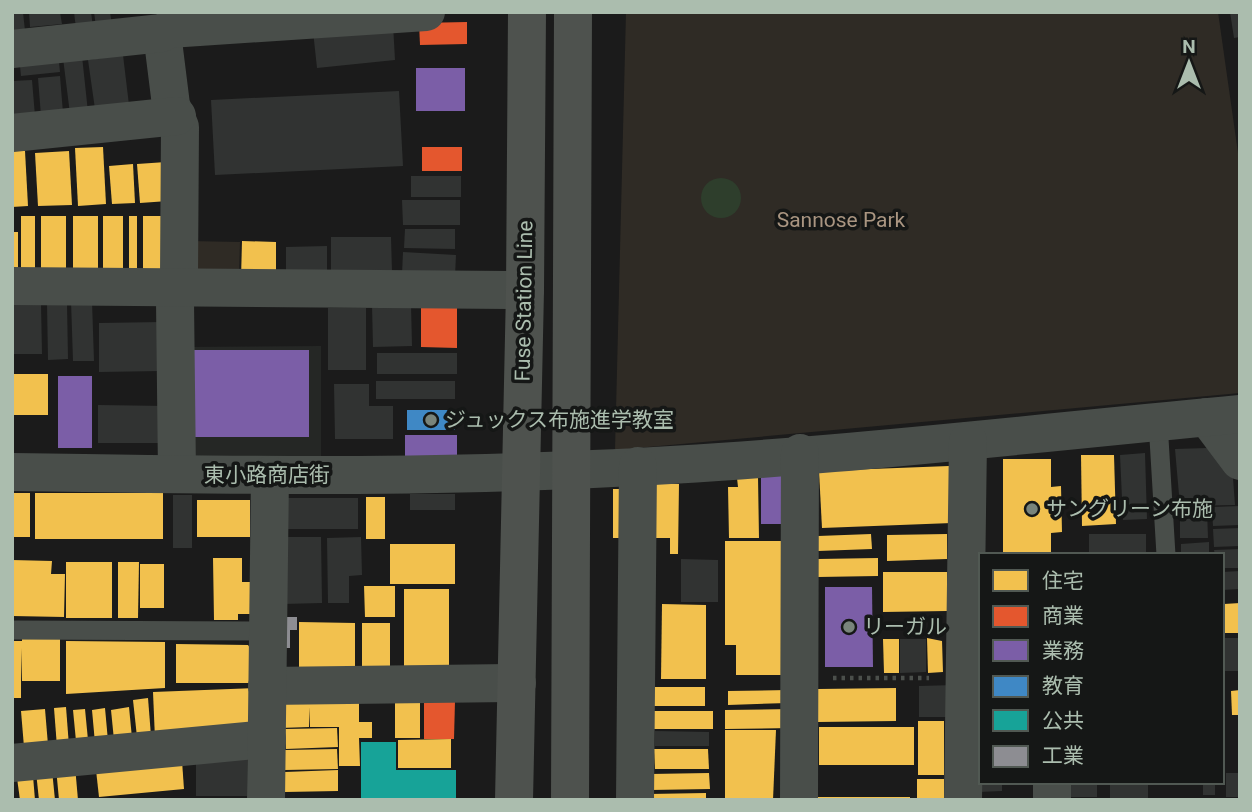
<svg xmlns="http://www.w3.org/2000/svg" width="1252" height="812" font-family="Roboto,'Noto Sans JP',sans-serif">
	<rect width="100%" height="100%" fill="#1b1b1b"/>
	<!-- built -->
	<path fill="#252725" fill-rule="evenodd" d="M 321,346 L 321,457 L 181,457 L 181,347 ZM 308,351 L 308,437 L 184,437 Z"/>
	<!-- green -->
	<g fill="#2f2b25">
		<path d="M 626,12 L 1218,12 L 1240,167 L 1240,393 L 615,450 Z"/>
		<path d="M 188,241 L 240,242 L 239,278 L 187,277 Z"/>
	</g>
	<!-- water -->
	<circle fill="#2e3e2c" cx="721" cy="198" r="20"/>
	<!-- homes -->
	<g fill="#f2c14e">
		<path d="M 103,147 L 106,204 L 78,206 L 75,148 Z"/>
		<path d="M 12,151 L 25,151 L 28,206 L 12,207 Z"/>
		<path d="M 69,151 L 72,205 L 38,206 L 35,153 Z"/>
		<path d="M 166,162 L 168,201 L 140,203 L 137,164 Z"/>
		<path d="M 133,164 L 135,203 L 112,204 L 109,166 Z"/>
		<rect x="21" y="216" width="14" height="59"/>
		<rect x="41" y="216" width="25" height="60"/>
		<rect x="73" y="216" width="25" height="56"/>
		<rect x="103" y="216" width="20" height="56"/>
		<rect x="129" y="216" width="8" height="57"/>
		<rect x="143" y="216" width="24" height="56"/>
		<rect x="12" y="232" width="6" height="45"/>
		<path d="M 242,241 L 276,242 L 276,281 L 241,279 Z"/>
		<rect x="12" y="374" width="36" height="41"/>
		<path d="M 1081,455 L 1114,455 L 1116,524 L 1082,526 Z"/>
		<path d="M 1003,459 L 1051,459 L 1051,487 L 1061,486 L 1062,532 L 1051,533 L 1051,554 L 1003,554 Z"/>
		<path d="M 949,466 L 952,523 L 822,528 L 819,471 Z"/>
		<path d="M 758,477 L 759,538 L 729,538 L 728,487 L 738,487 L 737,478 Z"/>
		<path d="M 655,483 L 679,484 L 678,554 L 670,554 L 670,538 L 647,538 Z"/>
		<rect x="613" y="489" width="14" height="49"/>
		<rect x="12" y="493" width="18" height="44"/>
		<rect x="35" y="493" width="128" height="46"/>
		<rect x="366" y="497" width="19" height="42"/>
		<rect x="197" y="500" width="53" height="37"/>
		<path d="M 871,534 L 872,549 L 818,551 L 818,536 Z"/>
		<path d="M 947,534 L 947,559 L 887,561 L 887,535 Z"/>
		<path d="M 725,541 L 792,541 L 792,675 L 736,675 L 736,645 L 725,645 Z"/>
		<rect x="390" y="544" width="65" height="40"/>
		<path d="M 213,558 L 242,558 L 242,582 L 255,582 L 255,614 L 238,614 L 238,620 L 214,620 Z"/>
		<path d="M 878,558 L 878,576 L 818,577 L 818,559 Z"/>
		<path d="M 12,560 L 52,561 L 51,574 L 65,574 L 64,617 L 12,616 Z"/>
		<rect x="66" y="562" width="46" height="56"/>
		<path d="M 118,562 L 139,562 L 138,618 L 118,618 Z"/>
		<rect x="140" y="564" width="24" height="44"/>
		<path d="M 883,572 L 947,572 L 947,611 L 883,612 Z"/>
		<path d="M 364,586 L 395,586 L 395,617 L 365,617 Z"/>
		<path d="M 404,589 L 449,589 L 449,672 L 404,673 Z"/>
		<path d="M 1240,603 L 1240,633 L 1225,633 L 1224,604 Z"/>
		<path d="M 662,604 L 706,605 L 706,679 L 661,679 Z"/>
		<path d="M 299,622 L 355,623 L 355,669 L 299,669 Z"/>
		<rect x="362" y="623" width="28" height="50"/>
		<path d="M 22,638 L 60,638 L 60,681 L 22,681 L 21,648 L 21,698 L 12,698 L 12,641 L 22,641 Z"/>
		<path d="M 927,638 L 942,641 L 943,672 L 928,673 Z"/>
		<path d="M 883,639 L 899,639 L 899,673 L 884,673 Z"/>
		<path d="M 66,641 L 165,642 L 165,688 L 66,694 Z"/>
		<path d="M 176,644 L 248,645 L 255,655 L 254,683 L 176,683 Z"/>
		<rect x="651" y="687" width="54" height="19"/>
		<path d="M 256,688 L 257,722 L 155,739 L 153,692 Z"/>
		<path d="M 896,688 L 896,721 L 818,722 L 818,689 Z"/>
		<path d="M 788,690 L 788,703 L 728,705 L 728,691 Z"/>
		<path d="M 1240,690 L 1240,715 L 1232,715 L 1231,691 Z"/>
		<rect x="395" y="694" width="25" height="44"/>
		<path d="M 292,695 L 359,695 L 359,722 L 372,722 L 372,738 L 359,738 L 360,766 L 339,766 L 339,727 L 310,727 L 310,707 L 309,727 L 280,728 L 279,706 Z"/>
		<path d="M 148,698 L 151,736 L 137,737 L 133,700 Z"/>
		<path d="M 66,707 L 69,746 L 57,747 L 54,708 Z"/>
		<path d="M 129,707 L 132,738 L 114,740 L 111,710 Z"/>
		<path d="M 105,708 L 108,741 L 95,743 L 92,710 Z"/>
		<path d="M 45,709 L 48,745 L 24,747 L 21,711 Z"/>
		<path d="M 85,709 L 88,740 L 76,741 L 73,710 Z"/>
		<path d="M 792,709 L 792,728 L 725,729 L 725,710 Z"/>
		<rect x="651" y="711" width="62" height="18"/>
		<rect x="918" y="721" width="26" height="54"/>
		<rect x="819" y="727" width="95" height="38"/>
		<path d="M 337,728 L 338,747 L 286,749 L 285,729 Z"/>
		<path d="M 725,730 L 776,730 L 773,800 L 725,800 Z"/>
		<path d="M 451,739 L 451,768 L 398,768 L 398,740 Z"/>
		<path d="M 337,749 L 338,769 L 285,770 L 285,750 Z"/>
		<path d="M 654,749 L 708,749 L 709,769 L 655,769 Z"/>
		<path d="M 182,761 L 184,789 L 99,797 L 96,770 Z"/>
		<path d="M 75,766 L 78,800 L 59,800 L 56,768 Z"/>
		<path d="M 52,770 L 55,800 L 39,800 L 36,772 Z"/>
		<path d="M 338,770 L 338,791 L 285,792 L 285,772 Z"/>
		<path d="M 709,773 L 710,789 L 650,790 L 650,774 Z"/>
		<path d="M 33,776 L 35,800 L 20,800 L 17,778 Z"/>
		<rect x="917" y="779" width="27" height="21"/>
		<path d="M 706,793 L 706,800 L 649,800 L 649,794 Z"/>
		<rect x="817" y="797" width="93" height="3"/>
	</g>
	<!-- shops -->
	<g fill="#e4572e">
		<path d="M 467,22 L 467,44 L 420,45 L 419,23 Z"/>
		<rect x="422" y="147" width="40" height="24"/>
		<path d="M 421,303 L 457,303 L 457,348 L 421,347 Z"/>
		<path d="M 424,701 L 455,701 L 454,739 L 424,739 Z"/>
	</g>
	<!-- offices -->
	<g fill="#7b5ea7">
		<rect x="416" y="68" width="49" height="43"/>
		<rect x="184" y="350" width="125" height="87"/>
		<rect x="58" y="376" width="34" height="72"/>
		<rect x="405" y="435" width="52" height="24"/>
		<path d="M 761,474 L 788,474 L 789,524 L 761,524 Z"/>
		<path d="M 825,587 L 872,587 L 873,667 L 825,667 Z"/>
	</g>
	<!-- schools -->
	<rect fill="#3f88c5" x="407" y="410" width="48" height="20"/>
	<!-- public -->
	<path fill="#17a398" d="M 361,742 L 396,742 L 396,770 L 456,770 L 456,800 L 361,800 Z"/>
	<!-- industry -->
	<path fill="#8d8d92" d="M 285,617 L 297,617 L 297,630 L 290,630 L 290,648 L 285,648 Z"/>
	<!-- building -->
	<g fill="#313332">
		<path d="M 12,12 L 23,12 L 25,31 L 12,32 Z"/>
		<path d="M 29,12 L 60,12 L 62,24 L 30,27 Z"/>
		<path d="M 74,12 L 91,12 L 93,27 L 76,29 Z"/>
		<path d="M 94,12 L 110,12 L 112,25 L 96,27 Z"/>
		<path d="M 1230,12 L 1240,12 L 1240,37 L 1234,38 Z"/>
		<path d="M 393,24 L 395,60 L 317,68 L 313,31 Z"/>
		<path d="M 58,53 L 60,72 L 21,76 L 19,56 Z"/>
		<path d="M 123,55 L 129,105 L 95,109 L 88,60 Z"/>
		<path d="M 82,56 L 88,112 L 70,114 L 63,58 Z"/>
		<path d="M 60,76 L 63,113 L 41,116 L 38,78 Z"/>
		<path d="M 32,80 L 35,116 L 12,118 L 12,81 Z"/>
		<path d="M 399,91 L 403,166 L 215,175 L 211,100 Z"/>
		<rect x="411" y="176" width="50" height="21"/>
		<path d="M 402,200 L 460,200 L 460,225 L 403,225 Z"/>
		<path d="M 405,229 L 455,229 L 455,249 L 404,248 Z"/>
		<path d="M 331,237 L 391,237 L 392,272 L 331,272 Z"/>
		<path d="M 327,246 L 327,276 L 286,277 L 286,247 Z"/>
		<path d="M 403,252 L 456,255 L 455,276 L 402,274 Z"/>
		<path d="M 71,301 L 92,301 L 94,361 L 73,361 Z"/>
		<path d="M 41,303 L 42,354 L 12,354 L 12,304 Z"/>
		<path d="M 47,303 L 67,303 L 68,359 L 48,360 Z"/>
		<path d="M 411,304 L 412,346 L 373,347 L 372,305 Z"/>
		<rect x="328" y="308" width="38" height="62"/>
		<path d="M 162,322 L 162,371 L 99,372 L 99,323 Z"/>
		<rect x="377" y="353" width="80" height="21"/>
		<rect x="376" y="381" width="79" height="18"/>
		<path d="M 334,384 L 369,384 L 369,406 L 393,406 L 393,439 L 335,439 Z"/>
		<path d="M 98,405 L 167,406 L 167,443 L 98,443 Z"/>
		<path d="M 1207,448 L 1233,478 L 1235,505 L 1180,506 L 1175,449 Z"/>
		<path d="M 1145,453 L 1147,519 L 1123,520 L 1120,455 Z"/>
		<rect x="410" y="494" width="45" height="16"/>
		<rect x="173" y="495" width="19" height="53"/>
		<rect x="283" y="498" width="75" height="31"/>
		<path d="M 1240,506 L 1240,525 L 1213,526 L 1212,507 Z"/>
		<path d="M 1180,510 L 1207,510 L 1208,538 L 1180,538 Z"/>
		<path d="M 1240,528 L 1240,546 L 1214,547 L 1213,529 Z"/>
		<rect x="1089" y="534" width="57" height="21"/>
		<path d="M 282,537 L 321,537 L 322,603 L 283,604 Z"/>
		<path d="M 361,537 L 362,575 L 349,576 L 349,603 L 328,603 L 327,538 Z"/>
		<path d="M 1209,542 L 1209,555 L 1181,555 L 1181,544 Z"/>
		<path d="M 1240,549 L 1240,568 L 1222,568 L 1222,555 L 1215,555 L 1214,550 Z"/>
		<path d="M 681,559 L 718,560 L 718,602 L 681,602 Z"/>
		<path d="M 1240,571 L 1240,589 L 1222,590 L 1222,572 Z"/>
		<rect x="1224" y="638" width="16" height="33"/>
		<path d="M 900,639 L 926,639 L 926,672 L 900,673 Z"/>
		<path d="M 955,685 L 955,717 L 919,717 L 919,686 Z"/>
		<path d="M 655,731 L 709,732 L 709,746 L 655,746 Z"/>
		<rect x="196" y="757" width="51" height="39"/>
		<rect x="1226" y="773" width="14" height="24"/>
		<path d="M 979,782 L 1002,782 L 1002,791 L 979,792 Z"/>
		<rect x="1064" y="782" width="33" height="15"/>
		<rect x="1110" y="782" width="38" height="18"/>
		<rect x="1203" y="782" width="12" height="13"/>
	</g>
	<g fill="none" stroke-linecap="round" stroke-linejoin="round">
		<!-- path -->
		<path stroke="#4b4f4b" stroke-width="4.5" stroke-dasharray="3.5 5" stroke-linecap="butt" d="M 833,678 L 929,678"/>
		<!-- lane -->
		<g stroke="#494e4a" stroke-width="19">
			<path d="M 1158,422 L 1166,555"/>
			<path d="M 12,630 L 268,631"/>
		</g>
		<!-- street -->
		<g stroke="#494e4a" stroke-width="38">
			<path d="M 162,33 L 171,105 L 180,127 L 179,276 L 175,301 L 177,474"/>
			<path d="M 12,49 L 162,33 L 169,29 L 426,12"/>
			<path d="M 12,133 L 177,116"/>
			<path d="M 12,286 L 525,290"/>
			<path d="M 1207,417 L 1240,461"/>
			<path d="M 12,472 C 206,475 400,478 593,469 C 809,460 1025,434 1240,414"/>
			<path d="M 267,686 L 517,683"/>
			<path d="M 12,763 L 267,739"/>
			<path d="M 266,800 L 270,475"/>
			<path d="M 635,800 L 638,466"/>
			<path d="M 799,800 L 800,453"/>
			<path d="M 963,800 L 968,441"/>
			<path d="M 1052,800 L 1052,782"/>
		</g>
		<!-- secondary -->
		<g stroke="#4e524e" stroke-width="38">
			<path d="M 514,800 L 525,290 L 527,12"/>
			<path d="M 570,800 L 573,12"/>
		</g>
	</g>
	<!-- markers -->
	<g fill="#79847b" stroke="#151716" stroke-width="2.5">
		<circle cx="431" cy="420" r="7"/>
		<circle cx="1032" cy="509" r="7"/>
		<circle cx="849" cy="627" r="7"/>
	</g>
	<g text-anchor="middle" stroke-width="7" stroke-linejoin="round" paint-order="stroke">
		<!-- park labels -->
		<g font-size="21" fill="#a99581" stroke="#151716">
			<text x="841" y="227">Sannose Park</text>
		</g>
		<!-- street labels -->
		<g font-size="21" fill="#abbdae" stroke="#151716">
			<text transform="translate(524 301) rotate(-89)" y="7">Fuse Station Line</text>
			<text x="267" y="482">東小路商店街</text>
		</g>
		<!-- poi labels -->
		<g font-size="21" fill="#abbdae" stroke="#151716" text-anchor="start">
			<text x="445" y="427">ジュックス布施進学教室</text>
			<text x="1046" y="516">サングリーン布施</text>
			<text x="863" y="634">リーガル</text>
		</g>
	</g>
	<!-- border -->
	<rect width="1252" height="812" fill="none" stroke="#abbdae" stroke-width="28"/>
	<!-- legend -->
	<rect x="979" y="553" width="245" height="231" fill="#151716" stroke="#515953" stroke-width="2"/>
	<rect x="993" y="570" width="35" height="21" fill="#f2c14e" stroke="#515953" stroke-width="2"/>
	<text x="1042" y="588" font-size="21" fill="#abbdae">住宅</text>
	<rect x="993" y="606" width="35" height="21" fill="#e4572e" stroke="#515953" stroke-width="2"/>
	<text x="1042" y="623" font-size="21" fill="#abbdae">商業</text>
	<rect x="993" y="640" width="35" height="21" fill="#7b5ea7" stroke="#515953" stroke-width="2"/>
	<text x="1042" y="658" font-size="21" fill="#abbdae">業務</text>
	<rect x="993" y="676" width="35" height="21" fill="#3f88c5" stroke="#515953" stroke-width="2"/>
	<text x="1042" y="693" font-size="21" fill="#abbdae">教育</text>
	<rect x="993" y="710" width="35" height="21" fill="#17a398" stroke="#515953" stroke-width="2"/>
	<text x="1042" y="728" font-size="21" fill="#abbdae">公共</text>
	<rect x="993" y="746" width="35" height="21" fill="#8d8d92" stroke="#515953" stroke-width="2"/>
	<text x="1042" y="763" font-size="21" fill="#abbdae">工業</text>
	<!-- north arrow -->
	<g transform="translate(1189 63)" stroke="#151716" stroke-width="5" paint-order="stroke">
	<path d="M0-5L12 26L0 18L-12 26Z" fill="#abbdae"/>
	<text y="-10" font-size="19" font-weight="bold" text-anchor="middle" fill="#abbdae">N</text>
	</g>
</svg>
